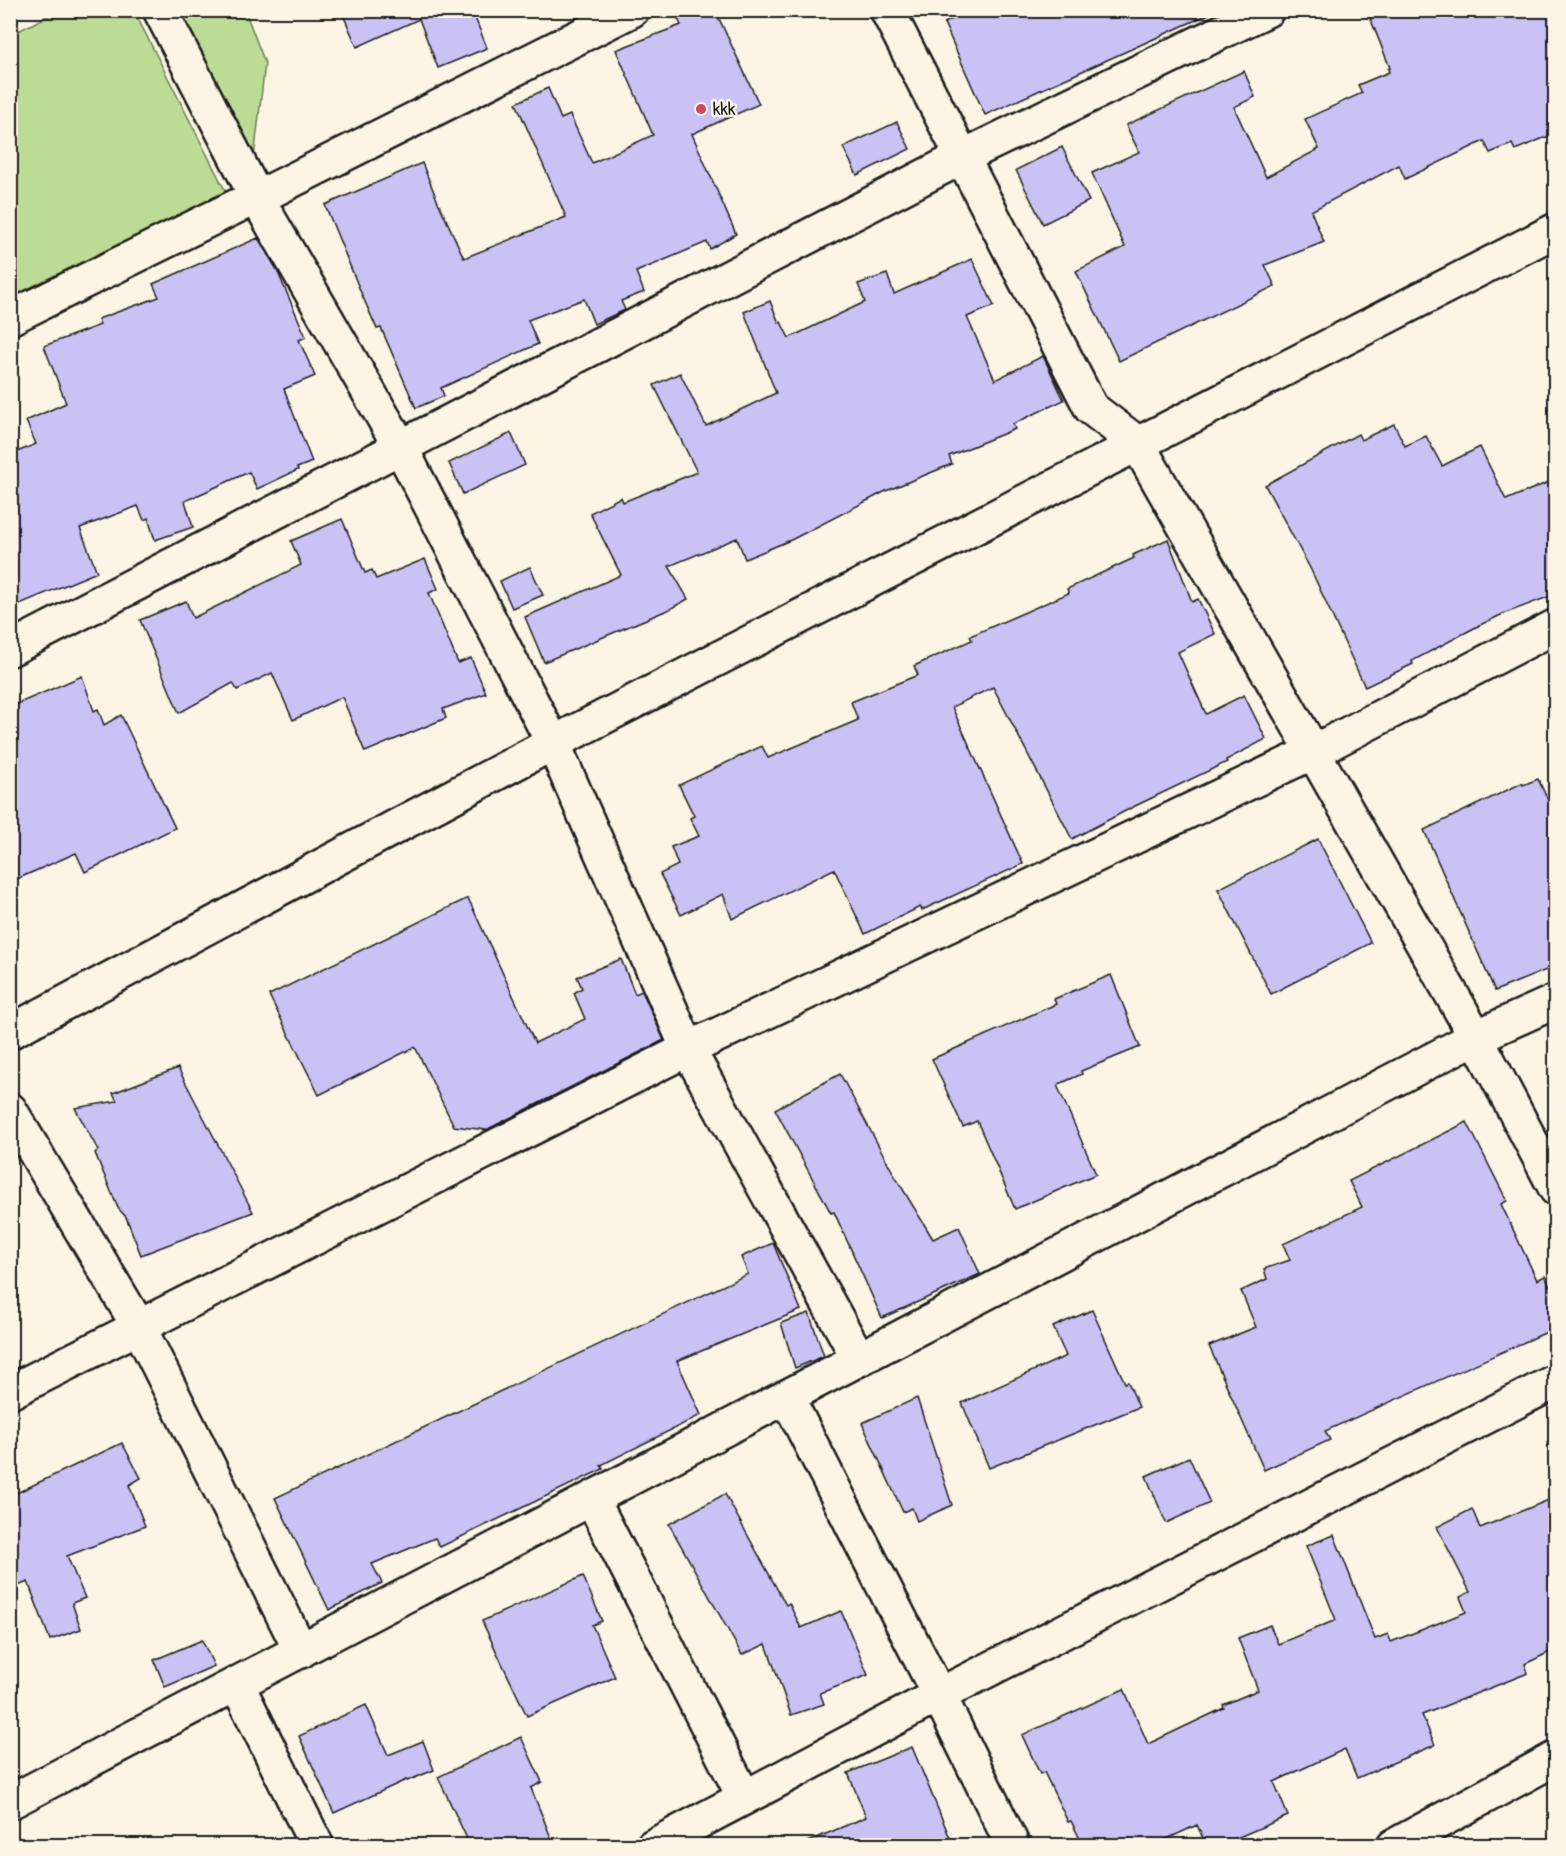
<svg xmlns="http://www.w3.org/2000/svg" width="1566" height="1856" font-family="Pangolin,sans-serif">
	<rect width="100%" height="100%" fill="#fcf5e5"/>
	<filter id="ink" filterUnits="userSpaceOnUse"><feTurbulence type="fractalNoise" baseFrequency=".0167" numOctaves="2"/><feDisplacementMap in="SourceGraphic" scale="12" xChannelSelector="R" yChannelSelector="G"/><feConvolveMatrix kernelMatrix="1 2 1 2 8 2 1 2 1" color-interpolation-filters="sRGB"/></filter>
	<g filter="url(#ink)">
		<!-- green -->
		<g fill="#bcdc95" stroke="#6c7c58" stroke-width="1.5">
			<path d="M 58,11 L 134,11 L 228,196 L 10,306 L 10,35 Z"/>
			<path d="M 175,11 L 245,11 L 265,63 L 253,167 Z"/>
		</g>
		<!-- building -->
		<g fill="#cac2f4" stroke="#1c1c1c" stroke-width="1.5">
			<path d="M 341,10 L 472,10 L 487,48 L 438,68 L 419,19 L 357,47 Z"/>
			<path d="M 699,10 L 715,10 L 759,104 L 692,134 L 736,234 L 710,249 L 707,242 L 636,272 L 644,292 L 621,301 L 625,310 L 594,324 L 584,299 L 528,320 L 538,344 L 441,388 L 444,396 L 416,408 L 381,328 L 377,329 L 362,295 L 325,205 L 422,163 L 438,202 L 464,258 L 566,217 L 516,103 L 548,88 L 561,119 L 570,115 L 592,163 L 653,135 L 616,50 L 681,25 L 678,19 Z"/>
			<path d="M 972,10 L 1218,10 L 985,115 L 944,23 Z"/>
			<path d="M 1367,10 L 1556,10 L 1556,133 L 1515,150 L 1512,144 L 1490,153 L 1484,141 L 1405,179 L 1399,165 L 1311,211 L 1324,242 L 1265,265 L 1275,286 L 1119,361 L 1076,271 L 1125,247 L 1092,173 L 1139,152 L 1126,125 L 1244,71 L 1255,97 L 1234,107 L 1266,177 L 1319,149 L 1305,119 L 1362,93 L 1358,85 L 1389,72 L 1388,69 L 1390,68 Z"/>
			<path d="M 897,122 L 910,149 L 857,175 L 843,147 Z"/>
			<path d="M 1062,147 L 1089,201 L 1043,224 L 1016,170 Z"/>
			<path d="M 258,238 L 276,268 L 306,337 L 299,340 L 315,376 L 284,389 L 312,462 L 297,468 L 298,470 L 257,489 L 249,472 L 185,501 L 193,527 L 155,540 L 148,518 L 144,520 L 138,506 L 80,528 L 97,572 L 10,608 L 10,455 L 36,444 L 26,421 L 66,403 L 44,346 L 100,325 L 98,319 L 159,297 L 153,284 Z"/>
			<path d="M 972,259 L 994,306 L 967,317 L 995,380 L 1043,356 L 1064,400 L 1013,424 L 1015,429 L 949,456 L 952,464 L 886,491 L 793,539 L 745,559 L 737,538 L 669,566 L 688,599 L 670,609 L 544,662 L 525,617 L 621,575 L 590,513 L 621,497 L 623,502 L 697,472 L 654,385 L 680,373 L 706,426 L 776,393 L 744,312 L 770,301 L 779,323 L 781,322 L 789,338 L 865,302 L 858,284 L 887,274 L 894,294 Z"/>
			<path d="M 1394,424 L 1405,446 L 1426,436 L 1442,466 L 1480,447 L 1506,500 L 1556,479 L 1556,594 L 1503,614 L 1478,626 L 1412,661 L 1413,664 L 1365,687 L 1311,570 L 1265,485 L 1358,434 L 1361,440 Z"/>
			<path d="M 511,433 L 525,465 L 463,494 L 449,463 Z"/>
			<path d="M 342,519 L 365,573 L 372,570 L 376,579 L 425,559 L 438,589 L 429,593 L 458,663 L 471,658 L 486,693 L 443,709 L 446,718 L 365,752 L 342,697 L 293,720 L 272,673 L 237,690 L 233,683 L 179,713 L 140,620 L 186,601 L 193,618 L 301,565 L 291,541 Z"/>
			<path d="M 1168,539 L 1192,602 L 1198,599 L 1215,634 L 1178,652 L 1206,714 L 1244,695 L 1266,739 L 1226,760 L 1227,762 L 1133,807 L 1072,839 L 993,687 L 952,707 L 1023,864 L 922,910 L 920,907 L 865,934 L 834,869 L 732,919 L 723,894 L 681,915 L 660,874 L 678,865 L 671,847 L 699,836 L 690,818 L 694,816 L 679,785 L 762,746 L 768,758 L 858,720 L 851,702 L 918,675 L 914,666 L 972,640 L 970,636 L 1069,593 L 1067,589 L 1134,558 L 1133,555 Z"/>
			<path d="M 530,567 L 543,595 L 512,608 L 500,581 Z"/>
			<path d="M 82,676 L 94,711 L 98,709 L 104,725 L 121,715 L 175,828 L 85,872 L 76,853 L 10,882 L 10,707 Z"/>
			<path d="M 1538,779 L 1556,817 L 1556,966 L 1495,991 L 1424,830 L 1522,783 L 1523,785 Z"/>
			<path d="M 1318,839 L 1371,943 L 1271,994 L 1218,889 Z"/>
			<path d="M 468,898 L 535,1043 L 585,1019 L 574,993 L 582,988 L 577,977 L 621,959 L 635,994 L 642,991 L 664,1040 L 486,1130 L 454,1126 L 415,1047 L 319,1095 L 269,995 Z"/>
			<path d="M 1111,975 L 1140,1047 L 1081,1071 L 1082,1074 L 1057,1085 L 1096,1174 L 1015,1209 L 977,1121 L 963,1127 L 932,1059 L 1056,1004 L 1054,999 Z"/>
			<path d="M 178,1068 L 253,1212 L 141,1255 L 126,1217 L 118,1208 L 95,1153 L 98,1150 L 75,1108 L 117,1101 L 113,1093 Z"/>
			<path d="M 840,1074 L 896,1178 L 933,1239 L 959,1227 L 980,1274 L 882,1318 L 834,1212 L 831,1213 L 775,1109 Z"/>
			<path d="M 1467,1122 L 1507,1201 L 1501,1204 L 1537,1280 L 1545,1276 L 1556,1300 L 1556,1328 L 1325,1431 L 1330,1440 L 1264,1470 L 1209,1346 L 1256,1327 L 1241,1291 L 1267,1279 L 1264,1269 L 1290,1260 L 1283,1244 L 1362,1207 L 1349,1181 Z"/>
			<path d="M 773,1243 L 801,1310 L 677,1361 L 701,1415 L 601,1465 L 603,1469 L 440,1547 L 435,1538 L 372,1564 L 382,1583 L 329,1610 L 275,1498 L 748,1274 L 741,1257 Z"/>
			<path d="M 1092,1310 L 1125,1383 L 1128,1382 L 1139,1407 L 989,1468 L 962,1403 L 1066,1356 L 1053,1327 Z"/>
			<path d="M 809,1313 L 824,1356 L 795,1368 L 781,1323 Z"/>
			<path d="M 917,1398 L 952,1505 L 917,1521 L 912,1508 L 903,1512 L 862,1423 Z"/>
			<path d="M 122,1443 L 141,1478 L 129,1485 L 145,1526 L 67,1556 L 85,1598 L 72,1603 L 81,1629 L 50,1640 L 28,1582 L 10,1589 L 10,1496 Z"/>
			<path d="M 1189,1457 L 1210,1503 L 1166,1523 L 1146,1476 Z"/>
			<path d="M 725,1494 L 786,1605 L 789,1603 L 801,1628 L 841,1611 L 868,1675 L 820,1693 L 824,1704 L 791,1715 L 766,1644 L 742,1655 L 669,1524 Z"/>
			<path d="M 1556,1497 L 1556,1649 L 1525,1664 L 1528,1673 L 1422,1715 L 1435,1745 L 1357,1778 L 1345,1749 L 1274,1782 L 1288,1816 L 1220,1845 L 1206,1845 L 1197,1825 L 1154,1845 L 1083,1845 L 1071,1821 L 1068,1822 L 1044,1772 L 1040,1774 L 1022,1735 L 1124,1689 L 1148,1744 L 1224,1708 L 1223,1705 L 1258,1690 L 1238,1638 L 1270,1625 L 1278,1644 L 1336,1620 L 1306,1546 L 1334,1535 L 1375,1639 L 1388,1634 L 1391,1642 L 1466,1612 L 1460,1597 L 1470,1592 L 1437,1527 L 1472,1509 L 1480,1528 Z"/>
			<path d="M 583,1576 L 602,1621 L 592,1625 L 615,1677 L 527,1716 L 482,1621 Z"/>
			<path d="M 202,1640 L 214,1666 L 165,1687 L 154,1660 Z"/>
			<path d="M 366,1705 L 388,1755 L 423,1741 L 434,1770 L 407,1781 L 406,1780 L 334,1813 L 299,1736 Z"/>
			<path d="M 521,1737 L 542,1782 L 531,1788 L 554,1845 L 470,1845 L 438,1777 Z"/>
			<path d="M 912,1747 L 953,1845 L 800,1845 L 866,1817 L 848,1773 Z"/>
		</g>
		<g fill="none" stroke-linecap="round" stroke-linejoin="round">
			<!-- street casing -->
			<g stroke="#1c1c1c" stroke-width="38">
				<g id="street">
					<path d="M 160,10 L 257,198 L 401,448 L 553,743 L 688,1049 L 859,1359"/>
					<path d="M 887,10 L 1091,408 L 1137,443 L 1476,1037 L 1556,1189"/>
					<path d="M 10,318 L 237,206 L 257,198 L 632,10"/>
					<path d="M 10,649 L 962,157 L 1267,10"/>
					<path d="M 10,1110 L 139,1327 L 301,1651"/>
					<path d="M 10,1392 L 688,1049 L 1313,752 L 1556,626"/>
					<path d="M 787,1397 L 939,1695 L 1013,1846"/>
					<path d="M 592,1499 L 744,1797"/>
					<path d="M 237,1684 L 317,1846"/>
					<path d="M 10,1802 L 1476,1037 L 1556,1001"/>
					<path d="M 653,1846 L 939,1695 L 1556,1381"/>
					<path d="M 1394,1846 L 1556,1758"/>
				</g>
			</g>
			<!-- secondary casing -->
			<g stroke="#1c1c1c" stroke-width="38">
				<path id="secondary" d="M 10,1032 L 553,743 L 1556,230"/>
			</g>
			<!-- street -->
			<use href="#street" stroke="#fcf5e5" stroke-width="33"/>
			<!-- secondary -->
			<use href="#secondary" stroke="#fcf5e5" stroke-width="33"/>
		</g>
	</g>
	<!-- markers -->
	<circle fill="#d1495b" stroke="#fcf5e5" stroke-width="2" cx="701" cy="109" r="6"/>
	<g text-anchor="middle" stroke-width="5" stroke-linejoin="round" paint-order="stroke">
		<!-- poi labels -->
		<g font-size="18" fill="#1c1c1c" stroke="#fcf5e5" text-anchor="start">
			<text x="713" y="115">kkk</text>
		</g>
	</g>
	<!-- margin -->
	<rect width="1566" height="1856" fill="none" stroke="#fcf5e5" stroke-width="36"/>
	<rect x="18" y="18" width="1530" height="1820" fill="none" stroke="#1c1c1c" stroke-width="2" filter="url(#ink)"/>
</svg>
